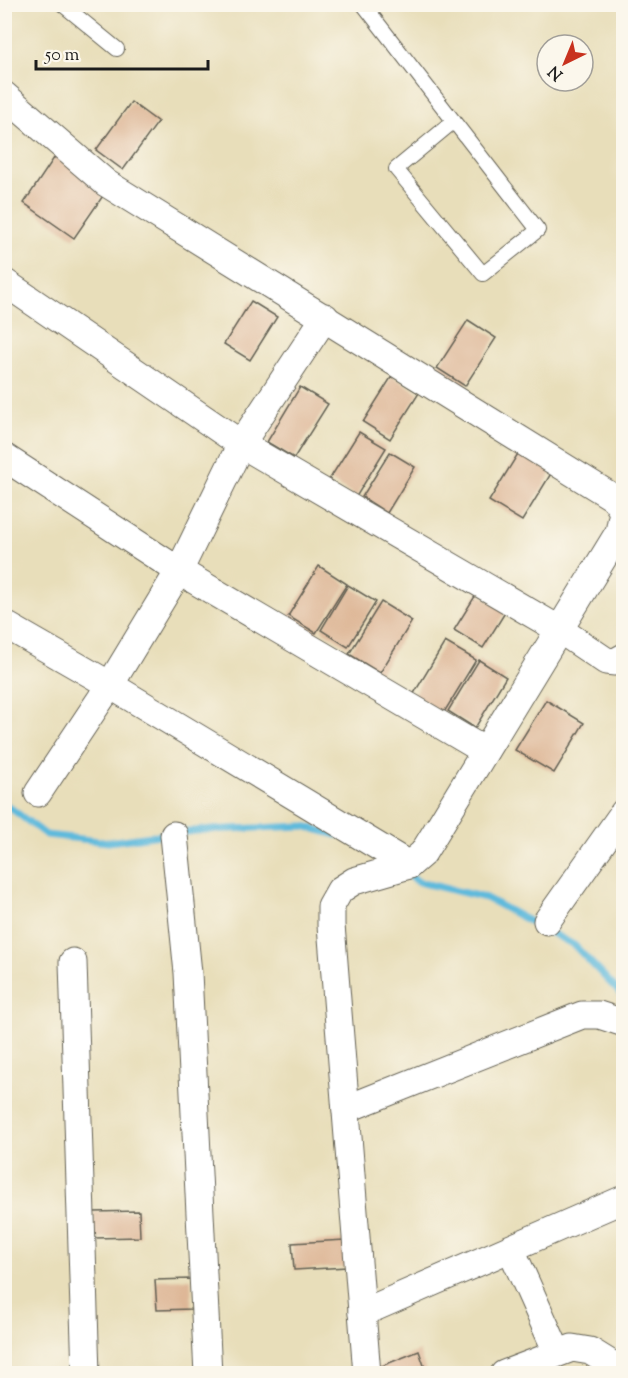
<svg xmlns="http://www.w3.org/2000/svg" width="628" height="1378" font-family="'Sorts Mill Goudy',serif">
	<rect width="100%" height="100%" fill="#fbf7ec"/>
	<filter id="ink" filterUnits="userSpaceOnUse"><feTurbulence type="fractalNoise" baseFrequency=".0167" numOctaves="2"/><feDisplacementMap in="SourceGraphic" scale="12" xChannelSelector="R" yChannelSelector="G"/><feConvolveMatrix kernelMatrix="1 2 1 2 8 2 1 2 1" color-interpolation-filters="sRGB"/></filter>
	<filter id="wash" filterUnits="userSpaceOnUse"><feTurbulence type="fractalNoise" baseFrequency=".008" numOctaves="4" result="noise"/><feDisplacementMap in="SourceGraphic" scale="24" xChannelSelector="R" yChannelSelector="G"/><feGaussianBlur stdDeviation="1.35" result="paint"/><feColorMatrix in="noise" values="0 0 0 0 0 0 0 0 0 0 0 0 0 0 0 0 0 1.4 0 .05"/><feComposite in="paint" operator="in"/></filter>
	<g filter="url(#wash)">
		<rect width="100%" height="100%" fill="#e8deba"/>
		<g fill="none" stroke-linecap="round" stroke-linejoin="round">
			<!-- stream -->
			<g stroke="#5ebadc" stroke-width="7">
				<path d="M 4,803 L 46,835 L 108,842 L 167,834"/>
				<path d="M 178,833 L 204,830 L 304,826 L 337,835"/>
				<path d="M 406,874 L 419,882 L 486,898 L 574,945 L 624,997"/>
			</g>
		</g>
		<g id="blocks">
			<!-- building -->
			<g fill="#deb797">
				<path d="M 131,102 L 158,122 L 123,170 L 96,150 Z"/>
				<path d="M 56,155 L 107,190 L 74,238 L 24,203 Z"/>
				<path d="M 251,301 L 277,317 L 250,360 L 224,344 Z"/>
				<path d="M 468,320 L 496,338 L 465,386 L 437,368 Z"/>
				<path d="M 392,376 L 419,393 L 390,439 L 363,422 Z"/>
				<path d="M 300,387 L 328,404 L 294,458 L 267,442 Z"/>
				<path d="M 359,432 L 386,448 L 356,497 L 329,480 Z"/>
				<path d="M 390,452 L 415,467 L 387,513 L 362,497 Z"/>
				<path d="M 519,452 L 552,472 L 522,521 L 489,501 Z"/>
				<path d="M 319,566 L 347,584 L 316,633 L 288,616 Z"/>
				<path d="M 348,585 L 376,602 L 348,647 L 321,630 Z"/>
				<path d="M 477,593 L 506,611 L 483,648 L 454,630 Z"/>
				<path d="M 381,602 L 412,621 L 380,673 L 349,654 Z"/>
				<path d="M 445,642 L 476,660 L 443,714 L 413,695 Z"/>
				<path d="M 479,660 L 506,677 L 475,728 L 448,711 Z"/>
				<path d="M 546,700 L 584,723 L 554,773 L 515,750 Z"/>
				<path d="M 139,1211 L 140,1237 L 94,1238 L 94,1212 Z"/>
				<path d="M 345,1240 L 347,1267 L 294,1270 L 292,1243 Z"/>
				<path d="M 191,1279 L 192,1309 L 157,1310 L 155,1280 Z"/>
				<path d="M 419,1351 L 427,1374 L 375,1374 L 374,1369 Z"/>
			</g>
		</g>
	</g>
	<g filter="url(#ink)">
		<use href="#blocks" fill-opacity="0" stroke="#636053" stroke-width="1.5"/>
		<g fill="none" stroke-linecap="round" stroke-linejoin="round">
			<!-- lane casing -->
			<g stroke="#636053" stroke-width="16">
				<g id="lane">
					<path d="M 62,4 L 117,49"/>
					<path d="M 363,4 L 538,230 L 483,274 L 396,169 L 454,121"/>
				</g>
			</g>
			<!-- street casing -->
			<g stroke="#636053" stroke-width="29">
				<g id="street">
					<path d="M 4,95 L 106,183 L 614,498 L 623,511 L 619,532 L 423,853 L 409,865 L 354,881 L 340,890 L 331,906 L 331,925 L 367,1374"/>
					<path d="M 4,282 L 241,444 L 560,630 L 606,661 L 615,662 L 624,657"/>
					<path d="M 4,457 L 179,571 L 485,751"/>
					<path d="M 4,624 L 110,685 L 409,865"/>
					<path d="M 38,793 L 110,685 L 179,571 L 241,444 L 325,317"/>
					<path d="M 174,835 L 188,973 L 208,1374"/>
					<path d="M 547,921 L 624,812"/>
					<path d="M 73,962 L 86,1374"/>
					<path d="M 346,1109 L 582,1015 L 599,1015 L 624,1023"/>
					<path d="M 514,1256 L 557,1352"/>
					<path d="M 362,1313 L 624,1199"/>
					<path d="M 504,1374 L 572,1348 L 590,1351 L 624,1372"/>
				</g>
			</g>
			<!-- lane -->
			<use href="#lane" stroke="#fff" stroke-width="14"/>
			<!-- street -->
			<use href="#street" stroke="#fff" stroke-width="27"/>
		</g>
	</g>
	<!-- margin -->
	<rect width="628" height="1378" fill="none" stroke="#fbf7ec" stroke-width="24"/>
	<!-- north arrow -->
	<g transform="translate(565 63) rotate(223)"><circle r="28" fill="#fbf7ec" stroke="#a29f99" stroke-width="1.5"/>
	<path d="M0-4.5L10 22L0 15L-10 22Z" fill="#c8321e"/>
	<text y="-9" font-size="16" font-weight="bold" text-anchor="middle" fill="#1c1c1c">N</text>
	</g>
	<!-- scale -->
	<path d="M36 60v9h172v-9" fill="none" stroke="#1c1c1c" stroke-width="3"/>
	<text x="45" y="60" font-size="18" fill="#1c1c1c" stroke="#fbf7ec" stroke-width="4.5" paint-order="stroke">50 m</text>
</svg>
